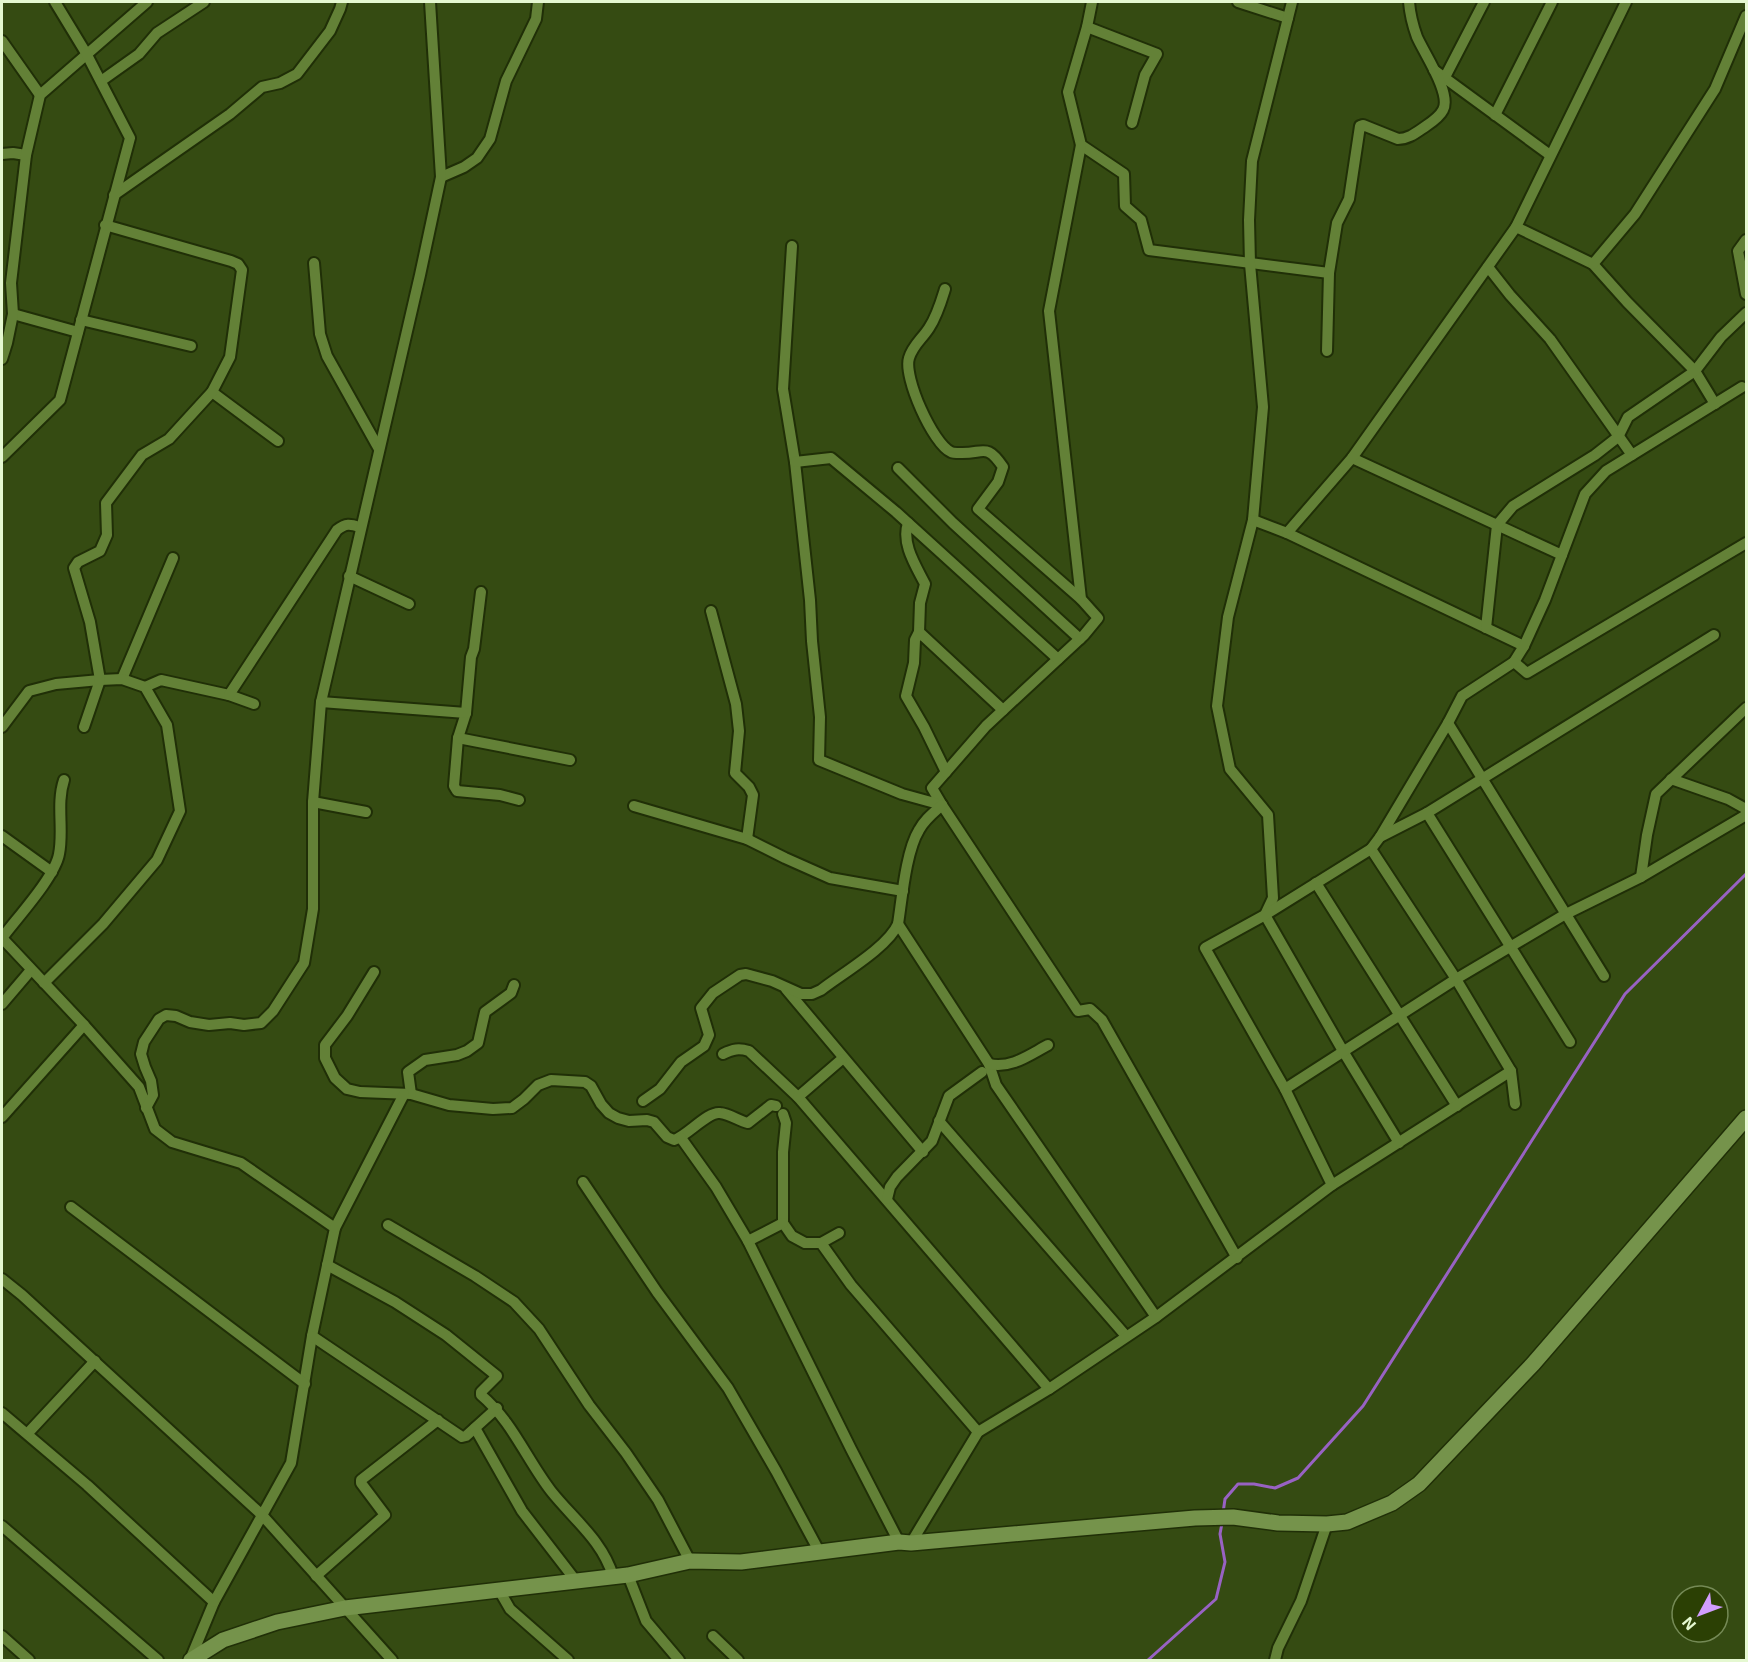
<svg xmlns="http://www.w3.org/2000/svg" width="1748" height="1662" font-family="'Exo 2',sans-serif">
	<rect width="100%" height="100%" fill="#354b12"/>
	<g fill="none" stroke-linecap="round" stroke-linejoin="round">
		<!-- stream -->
		<g stroke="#9862c3" stroke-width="3">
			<path d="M 1223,1513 L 1225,1499 L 1238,1484 L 1254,1484 L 1275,1488 L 1298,1478 L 1363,1406 L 1625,994 L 1746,874"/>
			<path d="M 1148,1660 L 1216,1599 L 1225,1562 L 1220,1534 L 1222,1523"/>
		</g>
		<!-- street casing -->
		<g stroke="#202f07" stroke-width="14">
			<g id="street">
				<path d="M 1092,2 L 1087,27 L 1068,92 L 1081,145 L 1124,174 L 1125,206 L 1141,220 L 1149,250 L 1329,273"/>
				<path d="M 1238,2 L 1288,18"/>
				<path d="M 1292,2 L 1252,161 L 1249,220 L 1250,264 L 1263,407 L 1253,520 L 1228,617 L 1217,706 L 1230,769 L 1268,815 L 1273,898 L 1265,915 L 1343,1051 L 1399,1143"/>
				<path d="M 1087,27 L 1157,54 L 1145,75 L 1132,123"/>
				<path d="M 2,41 L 40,95"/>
				<path d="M 1434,70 L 1550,155"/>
				<path d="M 101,81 L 139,54 L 157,33 L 204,2"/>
				<path d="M 1443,81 L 1484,2"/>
				<path d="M 1495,115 L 1552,2"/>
				<path d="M 1081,145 L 1049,311 L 1081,599 L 1098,618 L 1084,635 L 986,726 L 932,788 L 942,805 L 1078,1011 L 1090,1009 L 1102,1020 L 1237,1258"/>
				<path d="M 2,154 L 13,153 L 26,155"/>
				<path d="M 441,177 L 464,167 L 477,158 L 490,139 L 506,81 L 536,19 L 538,2"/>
				<path d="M 114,195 L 230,114 L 262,87 L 280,83 L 297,74 L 330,31 L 340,9 L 342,2"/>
				<path d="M 1516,227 L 1593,264 L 1627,302 L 1695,371 L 1715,404"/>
				<path d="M 1746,240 L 1738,251 L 1746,294"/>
				<path d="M 792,246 L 783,389 L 795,462 L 810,600 L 812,641 L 820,717 L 819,760 L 902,794 L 942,805"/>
				<path d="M 314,263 L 320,334 L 327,356 L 379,449"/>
				<path d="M 1593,264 L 1635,214 L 1715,89 L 1746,16"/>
				<path d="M 1488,267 L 1510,295 L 1550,339 L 1632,455"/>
				<path d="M 945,289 C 941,302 937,316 929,328 C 922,339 913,345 909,358 C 903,377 933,444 951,452 C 953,453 958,453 960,453 C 984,454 986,442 1003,467 L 998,482 L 978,509 L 1081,599"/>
				<path d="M 13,314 L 78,332"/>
				<path d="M 81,320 L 191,346"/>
				<path d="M 1327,351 L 1329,273 L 1337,223 L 1349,199 L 1360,126 L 1363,125 L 1398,139 C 1409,139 1417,132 1426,126 C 1432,122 1440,116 1443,110 C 1452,94 1424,53 1417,37 C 1413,26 1410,14 1409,2"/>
				<path d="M 2,359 L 7,343 L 13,314 L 11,283 L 26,155 L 40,95 L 147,2"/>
				<path d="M 212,392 L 278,441"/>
				<path d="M 2,457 L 60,400 L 130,138 L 86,53 L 55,2"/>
				<path d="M 1352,458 L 1562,555"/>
				<path d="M 795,462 L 831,458 L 896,512 L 1058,659"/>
				<path d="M 898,468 L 953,523 L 1080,639"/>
				<path d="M 1253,520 L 1287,533 L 1524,646"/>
				<path d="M 908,523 C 901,544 916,566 925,584 L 920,603 L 919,632 L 915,640 L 914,663 L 906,696 L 924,727 L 946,772"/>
				<path d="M 1287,533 L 1352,458 L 1516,227 L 1626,2"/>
				<path d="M 349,576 L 409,604"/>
				<path d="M 481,592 L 474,649 L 471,657 L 466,713 L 458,738 L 454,786 L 457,791 L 500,795 L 519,800"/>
				<path d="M 711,611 L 736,704 L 739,731 L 735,773 L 749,787 L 753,795 L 747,839"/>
				<path d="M 1486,628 L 1497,525 L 1513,506 L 1595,455 L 1618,437 L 1628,417 L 1695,371 L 1721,337 L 1746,313"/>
				<path d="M 919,632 L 1003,710"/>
				<path d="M 1514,662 L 1524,646 L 1545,600 L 1585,494 L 1606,471 L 1742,387"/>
				<path d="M 122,679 L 173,558"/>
				<path d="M 145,687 L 161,680 L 229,695 L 254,704"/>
				<path d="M 229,695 L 337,530 C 346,523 350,524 360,527"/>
				<path d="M 321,702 L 466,713"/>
				<path d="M 1448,723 L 1604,976"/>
				<path d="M 2,727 L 29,691 L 56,684 L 100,680 L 122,679 L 145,687 L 167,725 L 180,811 L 157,860 L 103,924 L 44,983"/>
				<path d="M 84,727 L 100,680 L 90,622 L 74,568 L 78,562 L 100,551 L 107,535 L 106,503 L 142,455 L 169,439 L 212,392 L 230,357 L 242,270 L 238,264 L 231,261 L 105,225"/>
				<path d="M 458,738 L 570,760"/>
				<path d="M 1671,779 L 1728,799 L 1746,809"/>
				<path d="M 313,802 L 366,812"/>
				<path d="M 634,806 L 747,839 L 785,858 L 830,878 L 903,891"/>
				<path d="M 1427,813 L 1570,1042"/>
				<path d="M 2,836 L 52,872"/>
				<path d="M 1380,837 L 1448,723 L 1462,696 L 1514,662 L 1527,673 L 1746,543"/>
				<path d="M 1371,849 L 1456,979 L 1511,1071 L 1515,1104"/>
				<path d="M 1641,877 L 1647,835 L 1656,794 L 1746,708"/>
				<path d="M 1316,883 L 1457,1106"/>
				<path d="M 898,924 L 989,1064 L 996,1085 L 1156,1317"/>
				<path d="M 2,938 L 84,1025 L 139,1087 L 155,1129 L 172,1142 L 241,1163 L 335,1228 L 312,1336 L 291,1463 L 214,1602 L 190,1660"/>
				<path d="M 2,938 C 16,919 55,877 59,854 C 64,830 56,804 64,780"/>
				<path d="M 374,972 L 347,1016 L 325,1045 L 325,1058 L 335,1078 L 347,1089 L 360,1092 L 411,1094 L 449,1105 L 493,1109 L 512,1108 L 524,1099 L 538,1085 L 551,1080 L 585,1082 L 591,1086 L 601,1104 L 609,1113 L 618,1118 L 629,1121 L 647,1120 L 654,1122 L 667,1137 L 674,1140 C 687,1136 708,1111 720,1113 C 730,1114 739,1121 748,1123 L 771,1105 L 776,1106"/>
				<path d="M 786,989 L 923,1152"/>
				<path d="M 2,1004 L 31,970"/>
				<path d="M 723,1054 C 733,1049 739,1048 749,1051 L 798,1097 L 1049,1389"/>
				<path d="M 989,1064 C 1011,1069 1029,1055 1048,1045"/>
				<path d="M 1285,1089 L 1456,979 L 1564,915 L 1641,877 L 1746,815"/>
				<path d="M 411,1094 L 408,1072 L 425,1060 L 457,1055 L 467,1051 L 478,1043 L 485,1012 L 511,993 L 514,985"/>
				<path d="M 798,1097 L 842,1059"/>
				<path d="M 643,1101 L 660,1089 L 681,1062 L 704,1046 L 709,1035 L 701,1008 L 713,993 L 740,975 L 746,974 L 772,981 L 801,994 L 812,994 L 821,990 C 843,973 888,947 898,924 C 902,898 906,851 919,830 C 924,820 933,813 942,805"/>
				<path d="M 146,1108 L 153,1095 L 151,1081 L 145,1067 L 141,1054 L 144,1042 L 159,1019 L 166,1015 L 176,1016 L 190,1022 L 209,1025 L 230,1023 L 244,1025 L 261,1023 L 273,1011 L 304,963 L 313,909 L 313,802 L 321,702 L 420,275 L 441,177 L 430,2"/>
				<path d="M 783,1114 L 786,1123 L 783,1152 L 783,1223 L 792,1236 L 805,1243 L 821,1243 L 839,1233"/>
				<path d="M 2,1117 L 84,1025"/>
				<path d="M 939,1121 L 1126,1336"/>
				<path d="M 681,1138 L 716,1187 L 748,1241 L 851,1449 L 899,1542"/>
				<path d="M 583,1182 L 657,1292 L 728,1388 L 776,1471 L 819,1551"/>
				<path d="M 1332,1185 L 1285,1089 L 1205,948 L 1265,915 L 1371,849 L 1380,837 L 1427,813 L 1714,635"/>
				<path d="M 887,1199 L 890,1187 L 897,1177 L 932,1141 L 949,1096 L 982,1072"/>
				<path d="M 71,1207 L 305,1384"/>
				<path d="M 388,1225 L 475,1276 L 514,1302 L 539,1329 L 589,1405 L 626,1453 L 658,1500 L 690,1561"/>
				<path d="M 335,1228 L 404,1094"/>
				<path d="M 748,1241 L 783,1223"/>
				<path d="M 821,1243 L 851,1285 L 978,1432"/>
				<path d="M 327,1265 L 395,1302 L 446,1335 L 497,1376 L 481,1392 L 481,1395 C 512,1421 527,1460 551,1491 C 574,1520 602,1540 613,1576"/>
				<path d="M 2,1279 L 22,1295 L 262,1515 L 392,1660"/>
				<path d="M 312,1336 L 462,1437 L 466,1436 L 497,1408"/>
				<path d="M 2,1413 L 87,1485 L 214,1602"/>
				<path d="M 475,1428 L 522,1511 L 576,1581"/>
				<path d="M 28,1433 L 95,1361"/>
				<path d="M 2,1526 L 158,1660"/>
				<path d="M 911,1543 L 978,1432 L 1049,1389 L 1156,1317 L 1332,1185 L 1511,1071"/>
				<path d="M 628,1575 L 646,1621 L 679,1660"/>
				<path d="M 316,1576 L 385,1515 L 361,1483 L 361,1480 L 438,1420"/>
				<path d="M 499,1590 L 510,1609 L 568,1660"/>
				<path d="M 2,1636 L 29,1660"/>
				<path d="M 713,1636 L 738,1660"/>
				<path d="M 1275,1660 L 1278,1648 L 1301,1601 L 1327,1524"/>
			</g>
		</g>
		<!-- secondary casing -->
		<g stroke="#202f07" stroke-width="18">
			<path id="secondary" d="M 191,1660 L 223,1640 L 277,1622 L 345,1608 L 628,1575 L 690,1561 L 741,1562 L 899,1542 L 911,1543 L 1195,1518 L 1233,1517 L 1278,1523 L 1327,1524 L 1347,1522 L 1392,1503 L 1419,1484 L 1533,1364 L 1746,1118"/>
		</g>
		<!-- street -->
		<use href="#street" stroke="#638137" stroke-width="10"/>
		<!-- secondary -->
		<use href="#secondary" stroke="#75934b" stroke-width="15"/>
	</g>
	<!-- border -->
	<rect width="1748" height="1662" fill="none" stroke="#e5f8d1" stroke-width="6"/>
	<!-- north arrow -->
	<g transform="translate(1700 1614) rotate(229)"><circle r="28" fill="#2b4004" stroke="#758a56" stroke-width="1.5"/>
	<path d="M0-4.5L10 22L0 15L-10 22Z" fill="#d19dfe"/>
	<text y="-9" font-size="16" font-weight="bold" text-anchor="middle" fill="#e5f8d1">N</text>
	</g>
</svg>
